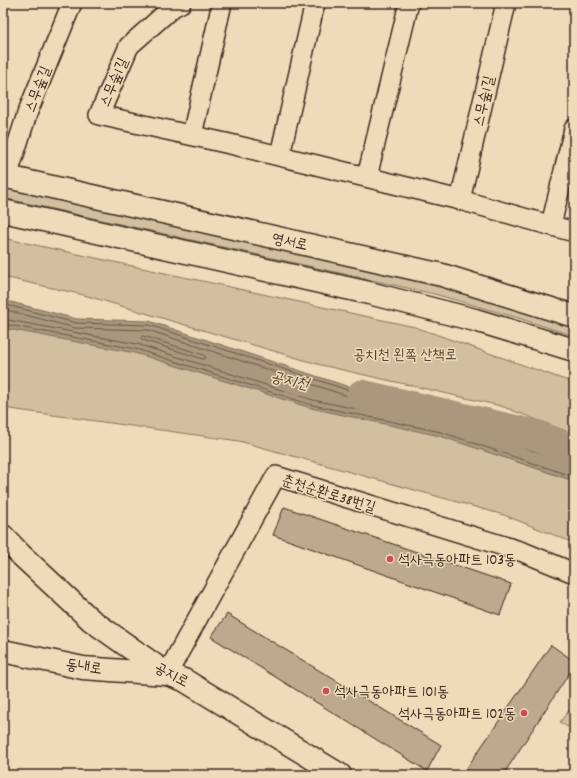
<svg xmlns="http://www.w3.org/2000/svg" width="577" height="778" font-family="Dekko,'Poor Story',sans-serif">
	<rect width="100%" height="100%" fill="#efdbb9"/>
	<filter id="ink" filterUnits="userSpaceOnUse"><feTurbulence type="fractalNoise" baseFrequency=".025" numOctaves="2"/><feDisplacementMap in="SourceGraphic" scale="8" xChannelSelector="R" yChannelSelector="G"/><feConvolveMatrix kernelMatrix="1 2 1 2 8 2 1 2 1" color-interpolation-filters="sRGB"/></filter>
	<g filter="url(#ink)">
		<!-- green -->
		<g fill="#d1bfa0" stroke="#86745f">
			<path d="M 3,187 C 193,234 388,264 574,327 L 574,336 L 515,317 L 434,294 L 3,198 Z"/>
			<path d="M 3,238 L 415,327 L 574,383 L 574,434 L 501,406 L 321,365 L 84,295 L 3,277 Z"/>
			<path d="M 3,313 L 232,365 L 574,481 L 574,543 L 504,515 L 239,441 L 3,408 Z"/>
			<path d="M 574,704 L 574,731 L 560,722 Z"/>
		</g>
		<!-- water -->
		<path fill="#aa977e" stroke="#7e6b58" d="M 3,300 L 77,319 L 149,321 L 574,461 L 574,481 L 440,436 L 311,408 L 135,353 L 3,328 Z"/>
		<g fill="none" stroke-linecap="round" stroke-linejoin="round">
			<!-- shore -->
			<g stroke="#675644" stroke-width="1">
				<path d="M 3,304 L 76,323 L 149,325 L 574,464"/>
				<path d="M 3,309 L 75,328 L 148,330 L 411,417 L 412,419 L 410,420 L 313,400 L 137,344 L 3,319"/>
				<path d="M 3,324 L 136,349 L 312,405 L 441,432 L 574,477"/>
				<path d="M 143,336 L 204,355 L 206,358 L 203,359 L 143,340 L 141,338 Z"/>
			</g>
			<!-- river -->
			<path stroke="#aa977e" stroke-width="31" d="M 362,395 L 539,436 L 574,453"/>
		</g>
		<!-- building -->
		<g fill="#bdaa8e" stroke="#3b2a1e">
			<path d="M 284,507 L 511,584 L 500,615 L 273,535 Z"/>
			<path d="M 227,614 L 441,745 L 427,771 L 211,637 Z"/>
			<path d="M 551,645 L 574,661 L 574,666 L 503,775 L 462,775 Z"/>
		</g>
		<g fill="none" stroke-linecap="round" stroke-linejoin="round">
			<!-- street casing -->
			<g stroke="#3b2a1e" stroke-width="22">
				<g id="street">
					<path d="M 181,3 L 173,7 L 129,46 L 99,115 L 230,144 L 460,200 L 574,232"/>
					<path d="M 192,135 L 222,3"/>
					<path d="M 280,155 L 315,3"/>
					<path d="M 7,177 L 27,114 L 72,3"/>
					<path d="M 367,177 L 409,3"/>
					<path d="M 460,200 L 506,3"/>
					<path d="M 551,225 L 574,129"/>
					<path d="M 167,674 L 276,476 L 523,552 L 574,573"/>
				</g>
			</g>
			<!-- secondary casing -->
			<g stroke="#3b2a1e" stroke-width="25">
				<g id="secondary">
					<path d="M 3,176 L 442,275 L 574,316"/>
					<path d="M 3,211 L 369,293 L 475,320 L 574,350"/>
					<path d="M 3,536 L 21,555 L 91,620 L 167,674 L 184,680 L 340,775"/>
					<path d="M 3,651 L 83,668 L 166,674"/>
				</g>
			</g>
			<!-- street -->
			<use href="#street" stroke="#efdbb9" stroke-width="19"/>
			<!-- secondary -->
			<use href="#secondary" stroke="#efdbb9" stroke-width="22"/>
		</g>
	</g>
	<!-- markers -->
	<g fill="#d1495b" stroke="#efdbb9" stroke-width="1.5">
		<circle cx="390" cy="559" r="4"/>
		<circle cx="326" cy="691" r="4"/>
		<circle cx="524" cy="713" r="4"/>
	</g>
	<g text-anchor="middle" stroke-width="3" stroke-linejoin="round" paint-order="stroke">
		<!-- street labels -->
		<g font-size="15" fill="#3b2a1e" stroke="#efdbb9">
			<text transform="translate(113 82) rotate(-67)" y="5">스무숲1길</text>
			<text transform="translate(37 89) rotate(-69)" y="5">스무숲길</text>
			<text transform="translate(483 101) rotate(-77)" y="5">스무숲1길</text>
			<text transform="translate(290 241) rotate(12)" y="5">영서로</text>
			<text transform="translate(329 493) rotate(17)" y="5">춘천순환로38번길</text>
			<text transform="translate(84 666) rotate(8)" y="5">동내로</text>
			<text transform="translate(172 674) rotate(28)" y="5">공지로</text>
		</g>
		<!-- park labels -->
		<g font-size="15" fill="#524032" stroke="#efdbb9">
			<text x="405" y="359">공치천 왼쪽 산책로</text>
		</g>
		<!-- poi labels -->
		<g font-size="15" fill="#3b2a1e" stroke="#efdbb9" text-anchor="start">
			<text x="398" y="564">석사극동아파트 103동</text>
			<text x="334" y="696">석사극동아파트 101동</text>
			<text x="516" y="718" text-anchor="end">석사극동아파트 102동</text>
		</g>
		<!-- water labels -->
		<g font-size="16" font-style="italic" fill="#574536" stroke="#efdbb9">
			<text transform="translate(290 379) rotate(13)" y="6">공지천</text>
		</g>
	</g>
	<!-- margin -->
	<rect width="577" height="778" fill="none" stroke="#efdbb9" stroke-width="16"/>
	<rect x="8" y="8" width="561" height="762" fill="none" stroke="#3b2a1e" stroke-width="1.5" filter="url(#ink)"/>
</svg>
